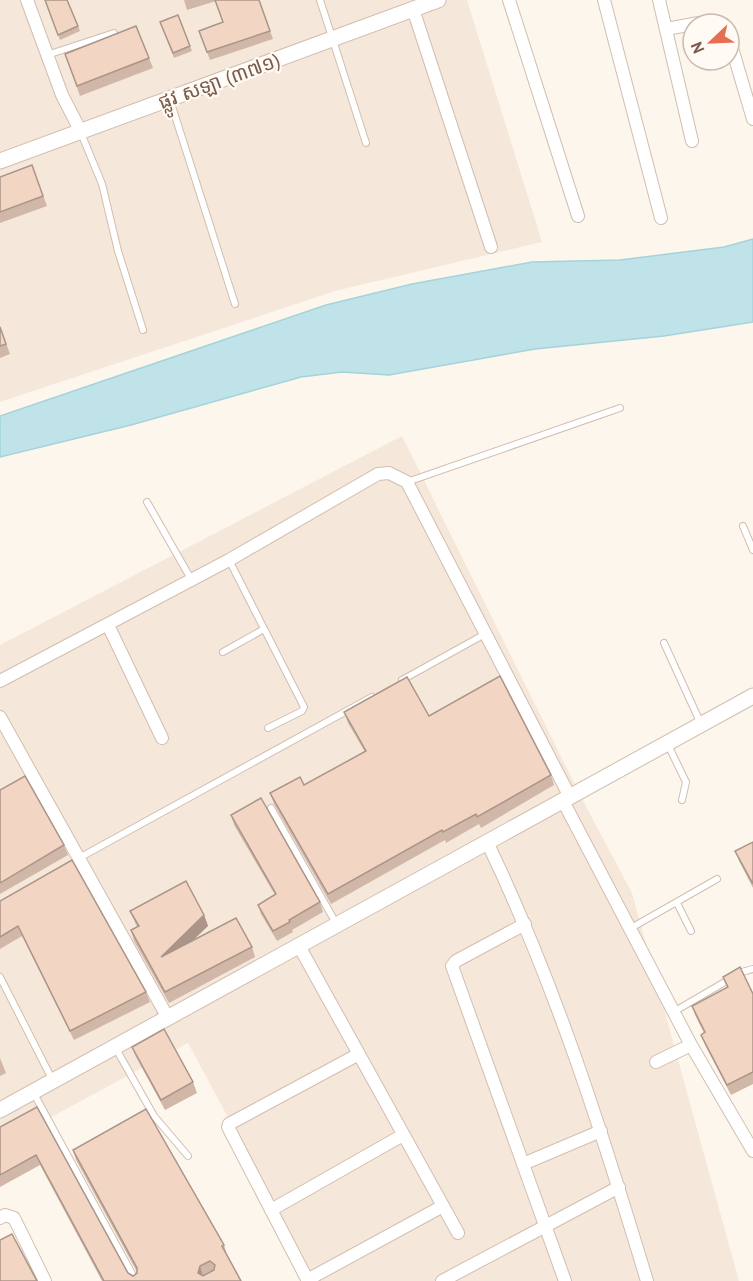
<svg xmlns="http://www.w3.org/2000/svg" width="753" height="1281" font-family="'PT Sans','Noto Sans Khmer',sans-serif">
	<rect width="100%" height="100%" fill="#fdf6ec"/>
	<!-- residential -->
	<g fill="#f5e8da">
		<path d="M 0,0 L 467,0 L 542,242 L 335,291 L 0,402 Z"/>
		<path d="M 402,436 L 581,797 L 632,893 L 739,1281 L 316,1281 L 188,1043 L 0,1145 L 0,645 Z"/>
	</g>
	<!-- water -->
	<path fill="#bfe3e8" stroke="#a5d3da" stroke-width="1.5" d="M 753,239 L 753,322 L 664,336 L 535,349 L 389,375 L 342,372 L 301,377 L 131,425 L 0,457 L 0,416 L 326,305 L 412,284 L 532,262 L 620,260 L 724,247 Z"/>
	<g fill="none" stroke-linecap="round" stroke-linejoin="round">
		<!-- service casing -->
		<g stroke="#d1beb0" stroke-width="8">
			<g id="service">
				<path d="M 320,0 L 366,143"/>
				<path d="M 47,55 L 114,33"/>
				<path d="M 170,100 L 235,304"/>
				<path d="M 81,133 L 102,184 L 118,251 L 143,330"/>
				<path d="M 407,482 L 620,408"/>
				<path d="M 147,502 L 191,579"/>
				<path d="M 743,526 L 753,550"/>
				<path d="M 229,560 L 304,707 L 302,711 L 268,728"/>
				<path d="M 664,643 L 701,724"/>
				<path d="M 223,652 L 264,629"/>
				<path d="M 402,680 L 485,634"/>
				<path d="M 668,745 L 686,782 L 682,800"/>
				<path d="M 271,808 L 337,925"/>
				<path d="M 79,858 L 372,697"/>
				<path d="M 677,903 L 691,931"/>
				<path d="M 631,928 L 717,879"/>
				<path d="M 0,977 L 53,1081"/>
				<path d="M 675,1011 L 742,972 L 753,969"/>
				<path d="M 115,1047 L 154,1116 L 188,1156"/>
				<path d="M 33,1092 L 136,1281"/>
			</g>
		</g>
		<!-- minor casing -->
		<g stroke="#d1beb0" stroke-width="14">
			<g id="minor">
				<path d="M 27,0 L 62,95 L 81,132"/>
				<path d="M 509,0 L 578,216"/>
				<path d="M 604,0 L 661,218"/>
				<path d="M 659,0 L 692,141"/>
				<path d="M 413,9 L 491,247"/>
				<path d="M 666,29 L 699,23 L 715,24"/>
				<path d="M 729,38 L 753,119"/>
				<path d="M 108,625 L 162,738"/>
				<path d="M 0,681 L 229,560 L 378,474 L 389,473 L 407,482 L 570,797"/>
				<path d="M 0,717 L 168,1018"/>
				<path d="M 563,801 L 691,1045 L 753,1151"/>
				<path d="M 487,842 C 555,983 602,1132 647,1281"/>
				<path d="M 525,924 L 456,961 L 452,966 L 565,1281"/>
				<path d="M 299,946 L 458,1233"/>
				<path d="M 656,1062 L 691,1045"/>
				<path d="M 523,1164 L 601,1131"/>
				<path d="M 271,1210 L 403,1135"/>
				<path d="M 0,1218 L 5,1215 L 14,1218 L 45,1281"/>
				<path d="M 307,1280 L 443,1206"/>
				<path d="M 308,1281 L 228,1127 L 229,1124 L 359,1054"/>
				<path d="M 442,1281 L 619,1187"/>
			</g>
		</g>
		<!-- tertiary casing -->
		<g stroke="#d1beb0" stroke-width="17">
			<g id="tertiary">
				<path d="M 0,161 L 438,0"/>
				<path d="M 0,1110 L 753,696"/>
			</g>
		</g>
		<!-- service -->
		<use href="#service" stroke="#fff" stroke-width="6"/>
		<!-- minor -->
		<use href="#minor" stroke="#fff" stroke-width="12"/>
		<!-- tertiary -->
		<use href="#tertiary" stroke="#fff" stroke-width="15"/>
	</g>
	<!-- wall -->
	<g fill="#d1b7a8">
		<path d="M 45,0 L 78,26 L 80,31 L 60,40 Z"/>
		<path d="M 184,0 L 259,0 L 273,39 L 210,60 L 199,31 L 223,22 L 216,1 L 187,10 Z"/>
		<path d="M 178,15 L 192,51 L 174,58 L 160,22 Z"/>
		<path d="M 136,26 L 153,68 L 80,96 L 65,54 Z"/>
		<path d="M 32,165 L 47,206 L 0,223 L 0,177 Z"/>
		<path d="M 0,327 L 10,354 L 0,358 Z"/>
		<path d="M 344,712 L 429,716 L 551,775 L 554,785 L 481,828 L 479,824 L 446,843 L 445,840 L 331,904 L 274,804 L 270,793 L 304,785 L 365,752 L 348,723 Z"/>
		<path d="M 0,790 L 64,845 L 68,855 L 0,894 Z"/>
		<path d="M 231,815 L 320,902 L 323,912 L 292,930 L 293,932 L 277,941 L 261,914 L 258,905 L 275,895 L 234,825 Z"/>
		<path d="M 753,842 L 753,888 L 739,861 L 735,851 Z"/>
		<path d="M 0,901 L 146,992 L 150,1002 L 74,1040 L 22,936 L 0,949 Z"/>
		<path d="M 130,911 L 204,915 L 208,926 L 192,941 L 252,947 L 255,957 L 169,1003 L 134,941 L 131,930 L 137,927 Z"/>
		<path d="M 723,977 L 753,994 L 753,1084 L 731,1095 L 705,1045 L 701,1035 L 704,1033 L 695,1015 L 692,1006 L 727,988 Z"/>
		<path d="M 132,1047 L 193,1082 L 197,1093 L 165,1110 L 136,1057 Z"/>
		<path d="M 0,1058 L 6,1073 L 0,1076 Z"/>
		<path d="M 37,1107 L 128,1273 L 133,1276 L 137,1273 L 137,1272 L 76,1160 L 73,1150 L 224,1245 L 227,1255 L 241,1281 L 102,1281 L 40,1165 L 0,1187 L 0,1127 Z"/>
	</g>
	<!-- shaded-wall -->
	<g fill="#aa9588">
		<path d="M 204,915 L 208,926 L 165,967 L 161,957 Z"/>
		<path d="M 200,1266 L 203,1277 L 198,1273 Z"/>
	</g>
	<!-- building -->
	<g fill="#f3d5c3" stroke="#aa9588" stroke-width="1.5" fill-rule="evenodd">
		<path d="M 45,0 L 67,0 L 78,26 L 58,35 Z"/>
		<path d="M 215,0 L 259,0 L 270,31 L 207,52 L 199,31 L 223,22 Z"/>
		<path d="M 178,15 L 190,46 L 173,53 L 160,22 Z"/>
		<path d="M 136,26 L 149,58 L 77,86 L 65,54 Z"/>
		<path d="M 32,165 L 43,196 L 0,212 L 0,177 Z"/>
		<path d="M 0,327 L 6,344 L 0,346 Z"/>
		<path d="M 500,676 L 551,775 L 477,817 L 476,814 L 443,832 L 442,830 L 328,894 L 270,793 L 300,777 L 304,785 L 366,751 L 344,712 L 407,677 L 429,716 Z"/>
		<path d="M 25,776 L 64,845 L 0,883 L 0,790 Z"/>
		<path d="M 261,798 L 320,902 L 289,920 L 290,922 L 273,931 L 258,905 L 276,894 L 231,815 Z"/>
		<path d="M 753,842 L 753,884 L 735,851 Z"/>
		<path d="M 72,860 L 146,992 L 70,1031 L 18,926 L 0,937 L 0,901 Z"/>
		<path d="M 186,881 L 204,915 L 161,957 L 236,918 L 252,947 L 165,992 L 131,930 L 139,926 L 130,911 Z"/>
		<path d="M 740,967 L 753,994 L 753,1072 L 727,1085 L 701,1035 L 705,1032 L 692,1006 L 728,987 L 723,977 Z"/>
		<path d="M 164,1029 L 193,1082 L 161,1100 L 132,1047 Z"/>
		<path d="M 37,1107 L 128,1273 L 133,1276 L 137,1273 L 137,1268 L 73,1150 L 146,1109 L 224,1245 L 222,1246 L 241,1281 L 104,1281 L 36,1155 L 0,1175 L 0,1127 ZM 210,1261 L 215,1265 L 214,1270 L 203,1276 L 198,1273 L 200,1266 Z"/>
		<path d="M 12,1234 L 37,1281 L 0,1281 L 0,1240 Z"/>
	</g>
	<g text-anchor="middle" stroke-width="4.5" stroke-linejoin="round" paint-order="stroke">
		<!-- street labels -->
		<g font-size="20" fill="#7a5c4d" stroke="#fffaf3">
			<text transform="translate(219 81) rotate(-20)" y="7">ផ្លូវ សឡា (៣៧១)</text>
		</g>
	</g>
	<!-- north arrow -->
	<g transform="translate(711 42) rotate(247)"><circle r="28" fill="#fffaf3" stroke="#cabbb1" stroke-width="1.5"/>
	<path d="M0-4.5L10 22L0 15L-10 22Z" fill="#e76f51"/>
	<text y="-9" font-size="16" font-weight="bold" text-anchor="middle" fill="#7a5c4d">N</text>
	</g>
</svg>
